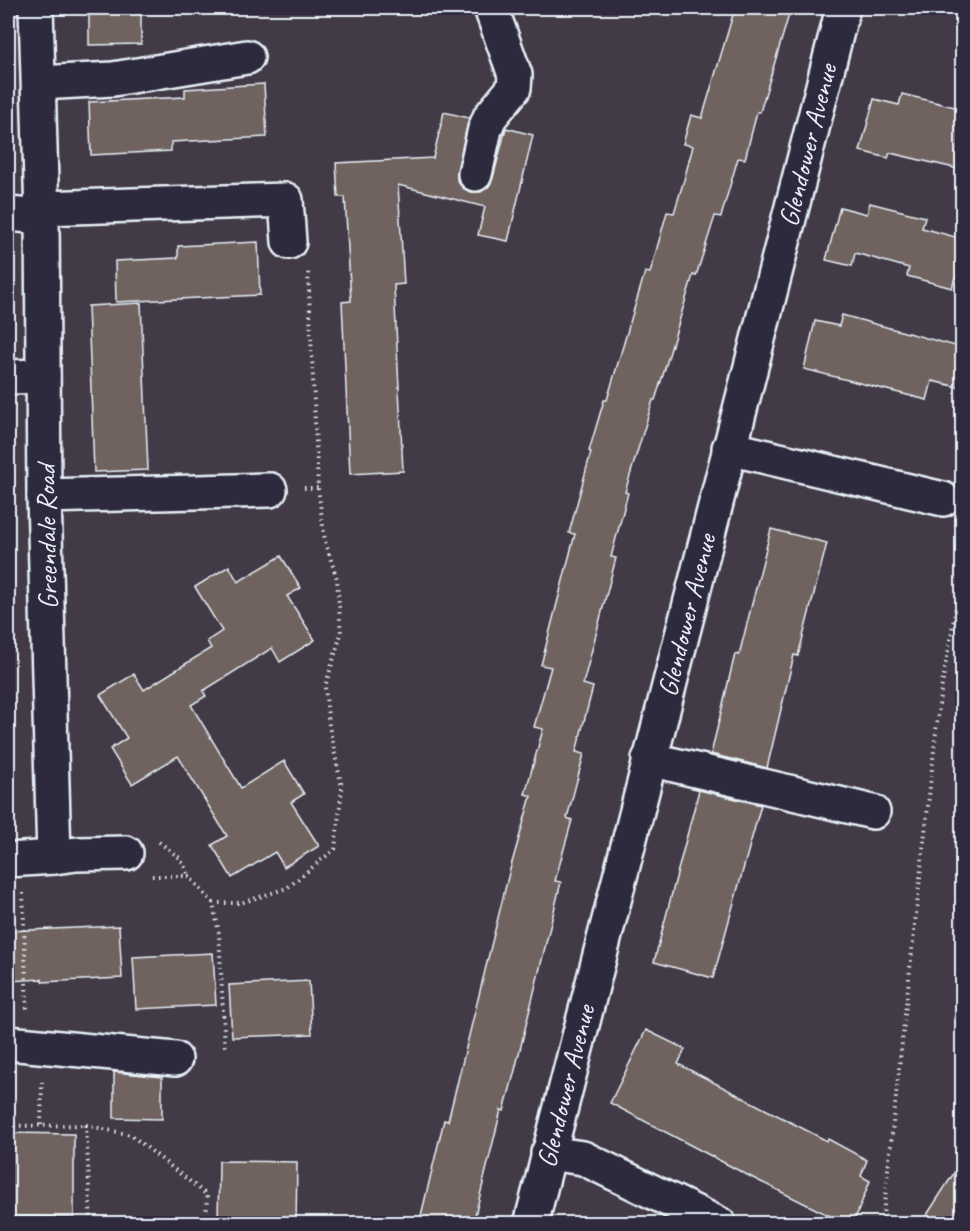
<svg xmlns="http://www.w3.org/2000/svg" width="970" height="1231" font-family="Caveat,sans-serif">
	<rect width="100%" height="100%" fill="#423b47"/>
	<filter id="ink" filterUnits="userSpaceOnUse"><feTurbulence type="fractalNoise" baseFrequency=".0167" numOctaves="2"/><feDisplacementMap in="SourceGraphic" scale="12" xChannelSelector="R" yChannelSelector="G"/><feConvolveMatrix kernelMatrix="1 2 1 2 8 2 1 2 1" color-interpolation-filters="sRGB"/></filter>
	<g filter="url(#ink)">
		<!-- building -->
		<g fill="#70635f" stroke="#e8f1f8" stroke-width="1.5">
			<path d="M 89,8 L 141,8 L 141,44 L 89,45 Z"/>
			<path d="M 735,8 L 791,8 L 760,112 L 757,112 L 745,159 L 738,158 L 721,217 L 715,216 L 696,276 L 693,275 L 663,375 L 655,400 L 653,400 L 625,492 L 628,493 L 611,557 L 616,558 L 583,684 L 593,687 L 576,752 L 584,754 L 567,818 L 572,820 L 555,881 L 561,882 L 514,1074 L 504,1111 L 501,1110 L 473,1224 L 419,1224 L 444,1120 L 448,1121 L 509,873 L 531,796 L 525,794 L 543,729 L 534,727 L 551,667 L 541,665 L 575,534 L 569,533 L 591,452 L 589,451 L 604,400 L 607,400 L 645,272 L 650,273 L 667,212 L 674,213 L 684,180 L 693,146 L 683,144 L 691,115 L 702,118 Z"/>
			<path d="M 264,84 L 267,137 L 171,142 L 171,151 L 91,155 L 89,102 L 185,97 L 185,89 Z"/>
			<path d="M 902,94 L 963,109 L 963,170 L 890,153 L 888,158 L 860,151 L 874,99 L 899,105 Z"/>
			<path d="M 444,112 L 469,118 L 457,171 L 457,180 L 463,188 L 470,192 L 481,192 L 489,186 L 493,178 L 506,128 L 533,135 L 508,241 L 478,235 L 485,207 L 398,185 L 404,284 L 394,285 L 403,471 L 350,474 L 342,302 L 351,301 L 345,197 L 338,197 L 336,163 L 433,158 Z"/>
			<path d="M 870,203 L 925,217 L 922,228 L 963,239 L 963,280 L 955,278 L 952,288 L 907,276 L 909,268 L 855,253 L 852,266 L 826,260 L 840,207 L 867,214 Z"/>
			<path d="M 258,242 L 260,295 L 116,302 L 115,261 L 178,258 L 178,246 Z"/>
			<path d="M 141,303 L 148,470 L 94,472 L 88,306 Z"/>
			<path d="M 842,315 L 963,348 L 963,367 L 958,387 L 932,381 L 927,400 L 804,369 L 815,321 L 839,326 Z"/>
			<path d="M 771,529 L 827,543 L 798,656 L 794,655 L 767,768 L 711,754 L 735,654 L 739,655 Z"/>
			<path d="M 281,556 L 301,588 L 287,596 L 315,640 L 280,662 L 272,648 L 203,691 L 206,696 L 191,705 L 241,788 L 284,761 L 304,794 L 291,802 L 319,846 L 284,867 L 275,852 L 232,878 L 212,845 L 227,836 L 178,756 L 132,784 L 110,749 L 127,738 L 100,695 L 134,674 L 144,690 L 211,648 L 207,641 L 222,631 L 195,587 L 229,566 L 238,582 Z"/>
			<path d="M 699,790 L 761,805 L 713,978 L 654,962 Z"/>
			<path d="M 119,926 L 122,978 L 42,982 L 42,979 L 8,981 L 8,931 Z"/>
			<path d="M 213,953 L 216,1005 L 136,1009 L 133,957 Z"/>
			<path d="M 309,981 L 312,1034 L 232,1037 L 229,985 Z"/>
			<path d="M 646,1030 L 685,1049 L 678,1064 L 827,1141 L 828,1139 L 867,1160 L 861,1176 L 870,1181 L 853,1224 L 846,1224 L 755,1179 L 610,1103 Z"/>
			<path d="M 114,1072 L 162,1077 L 162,1119 L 114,1118 Z"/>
			<path d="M 8,1133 L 74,1134 L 74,1217 L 8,1216 Z"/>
			<path d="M 963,1159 L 963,1224 L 921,1224 Z"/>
			<path d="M 219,1161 L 297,1162 L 296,1224 L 218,1224 Z"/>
		</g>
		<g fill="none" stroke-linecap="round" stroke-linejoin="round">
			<!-- minor casing -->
			<g stroke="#e8f1f8" stroke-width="38">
				<g id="minor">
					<path d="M 36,8 L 42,217 L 44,496 L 54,857 L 77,854 L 126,853"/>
					<path d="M 39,83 L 113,79 L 247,57"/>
					<path d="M 475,174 L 485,129 L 490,117 L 514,88 L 515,75 L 491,8"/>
					<path d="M 42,208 L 286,200 L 289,242"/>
					<path d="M 8,214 L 42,217"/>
					<path d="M 8,377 L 43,376"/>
					<path d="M 729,448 L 943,499"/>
					<path d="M 44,496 L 270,490"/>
					<path d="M 649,759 L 873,812"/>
					<path d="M 8,860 L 54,857"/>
					<path d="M 8,1043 L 175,1059"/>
					<path d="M 548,1153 L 583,1158 L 719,1224"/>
					<path d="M 531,1224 L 843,8"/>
				</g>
			</g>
			<!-- path -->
			<g stroke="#e8f1f8" stroke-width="4" stroke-dasharray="1.5 4.5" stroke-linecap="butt">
				<path d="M 304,488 L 318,488 L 308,270"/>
				<path d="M 159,842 L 181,859 L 189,876"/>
				<path d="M 152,876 L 189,876 L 213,903 L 219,933 L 225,1049"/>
				<path d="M 23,893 L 27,1011"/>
				<path d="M 213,903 L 241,903 L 287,888 L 335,849 L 342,788 L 329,726 L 325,687 L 341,634 L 337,579 L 325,541 L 318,488"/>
				<path d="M 41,1125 L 42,1082"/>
				<path d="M 86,1125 L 91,1224"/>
				<path d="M 8,1126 L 86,1125 L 131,1135 L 207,1195 L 206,1224"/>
				<path d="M 882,1224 L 940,696 L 962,575"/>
			</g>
			<!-- minor -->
			<use href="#minor" stroke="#2f2a3d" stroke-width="33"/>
		</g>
	</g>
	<g text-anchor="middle" stroke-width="4.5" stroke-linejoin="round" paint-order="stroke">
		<!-- street labels -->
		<g font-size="28" fill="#e8f1f8" stroke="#2f2a3d">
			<text transform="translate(807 145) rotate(-76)" y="10">Glendower Avenue</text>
			<text transform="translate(46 537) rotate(-91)" y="10">Greendale Road</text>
			<text transform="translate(686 615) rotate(-76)" y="10">Glendower Avenue</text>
			<text transform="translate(565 1086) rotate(-76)" y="10">Glendower Avenue</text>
		</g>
	</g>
	<!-- margin -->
	<rect width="970" height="1231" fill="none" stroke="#2f2a3d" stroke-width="30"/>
	<rect x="15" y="15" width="940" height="1201" fill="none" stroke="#e8f1f8" stroke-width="2" filter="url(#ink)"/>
</svg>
